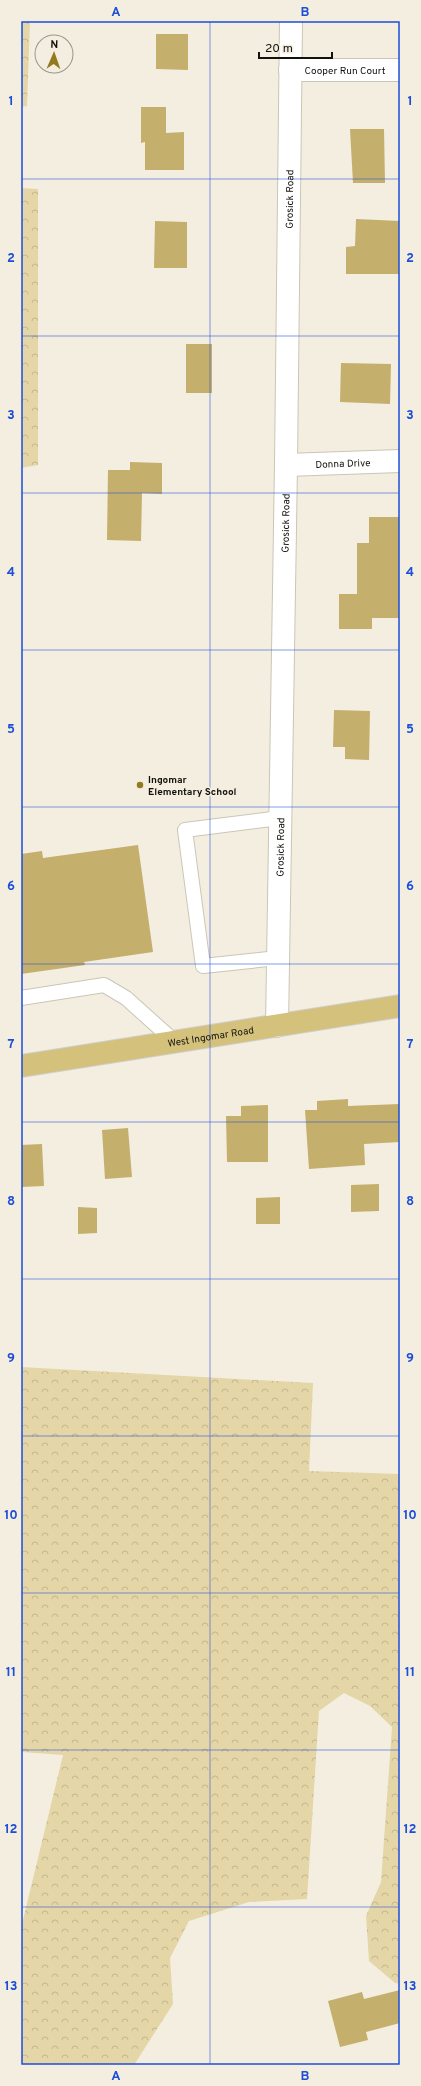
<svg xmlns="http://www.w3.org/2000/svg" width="421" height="2086" font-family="Overpass,sans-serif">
	<defs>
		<pattern id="forest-crowns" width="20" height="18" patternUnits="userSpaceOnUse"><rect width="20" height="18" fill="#e5d6a8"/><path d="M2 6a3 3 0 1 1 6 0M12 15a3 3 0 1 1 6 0" fill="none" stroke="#c3b78f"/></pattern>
	</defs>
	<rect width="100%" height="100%" fill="#f3eee0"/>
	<!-- forest -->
	<g fill="url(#forest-crowns)">
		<path d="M 21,21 L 30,21 L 27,106 L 21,107 Z"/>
		<path d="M 21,188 L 38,189 L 38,465 L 21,468 Z"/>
		<path d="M 21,1367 L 313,1383 L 309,1471 L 400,1474 L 400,1984 L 395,1983 L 369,1961 L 366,1916 L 381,1882 L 392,1727 L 370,1706 L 344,1693 L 319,1711 L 307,1899 L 249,1902 L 189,1921 L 170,1958 L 173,2004 L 134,2065 L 21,2065 L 21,1928 L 63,1755 L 21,1752 Z"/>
	</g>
	<!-- building -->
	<g fill="#c5af6c">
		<path d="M 156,34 L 188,34 L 188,70 L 156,69 Z"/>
		<path d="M 141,107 L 166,107 L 166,133 L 184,132 L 184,170 L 145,170 L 145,142 L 141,143 Z"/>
		<path d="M 350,129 L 384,129 L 385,183 L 353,183 Z"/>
		<path d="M 356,219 L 400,221 L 400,274 L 346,274 L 346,247 L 355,246 Z"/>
		<path d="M 155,221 L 187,222 L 187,268 L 154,268 Z"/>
		<rect x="186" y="344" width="26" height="49"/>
		<path d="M 341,363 L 391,364 L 390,404 L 340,402 Z"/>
		<path d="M 130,462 L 162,463 L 162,494 L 142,493 L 141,541 L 107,540 L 108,470 L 130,470 Z"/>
		<path d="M 369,517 L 400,517 L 400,618 L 372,618 L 372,629 L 339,629 L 339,594 L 357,594 L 357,543 L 369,543 Z"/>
		<path d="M 334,710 L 370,711 L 369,760 L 345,759 L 345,747 L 333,747 Z"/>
		<path d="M 138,845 L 153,952 L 84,962 L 85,965 L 21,974 L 21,854 L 42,851 L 43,858 Z"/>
		<path d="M 348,1099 L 348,1106 L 400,1104 L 400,1142 L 364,1144 L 365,1165 L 309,1169 L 305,1110 L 317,1110 L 317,1101 Z"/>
		<path d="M 268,1105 L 268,1162 L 227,1162 L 226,1116 L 241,1116 L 241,1106 Z"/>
		<path d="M 128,1128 L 132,1177 L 105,1179 L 102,1130 Z"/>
		<path d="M 42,1144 L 44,1186 L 21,1187 L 21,1145 Z"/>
		<path d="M 379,1184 L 379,1211 L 351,1212 L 351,1185 Z"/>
		<path d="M 280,1197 L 280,1224 L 256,1224 L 256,1198 Z"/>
		<path d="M 78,1207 L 97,1208 L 97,1233 L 78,1234 Z"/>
		<path d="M 400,1990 L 400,2023 L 366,2032 L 368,2040 L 340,2047 L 328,2001 L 362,1992 L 364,1999 Z"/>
	</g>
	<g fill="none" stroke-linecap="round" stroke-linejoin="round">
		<!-- service casing -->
		<g stroke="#cac6b7" stroke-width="16">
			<g id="service">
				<path d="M 278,958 L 203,966 L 185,830 L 280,818"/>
				<path d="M 21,998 L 104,985 L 126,998 L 175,1042"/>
			</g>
		</g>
		<!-- minor casing -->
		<g stroke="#cac6b7" stroke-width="24">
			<g id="minor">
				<path id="s1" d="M 290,70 L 400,70"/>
				<path id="s2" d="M 286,465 L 400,461"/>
				<path id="s3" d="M 277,1026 L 286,465 L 291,21"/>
			</g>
		</g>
		<!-- primary casing -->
		<g stroke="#d0cfce" stroke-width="24">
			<g id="primary">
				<path id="s4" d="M 21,1066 L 400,1006"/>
			</g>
		</g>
		<!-- service -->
		<use href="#service" stroke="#fff" stroke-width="14"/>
		<!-- minor -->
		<use href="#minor" stroke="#fff" stroke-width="22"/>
		<!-- primary -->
		<use href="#primary" stroke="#d3c17c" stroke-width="22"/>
	</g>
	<!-- grid -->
	<path fill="none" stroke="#1d4ed8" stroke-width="1" stroke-opacity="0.55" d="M 210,21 L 210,2065M 21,179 L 400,179M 21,336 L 400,336M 21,493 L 400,493M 21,650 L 400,650M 21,807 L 400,807M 21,964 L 400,964M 21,1122 L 400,1122M 21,1279 L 400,1279M 21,1436 L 400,1436M 21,1593 L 400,1593M 21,1750 L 400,1750M 21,1907 L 400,1907"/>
	<!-- markers -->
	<circle fill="#937a21" stroke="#f3eee0" stroke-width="1.5" cx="140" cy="785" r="4"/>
	<g text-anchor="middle" stroke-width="3" stroke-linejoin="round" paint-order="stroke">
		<!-- street labels -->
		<g font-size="10" fill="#12110c" stroke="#f3eee0">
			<text dy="4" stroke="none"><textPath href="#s1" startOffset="55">Cooper Run Court</textPath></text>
			<text dy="4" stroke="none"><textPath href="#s3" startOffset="827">Grosick Road</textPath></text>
			<text dy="4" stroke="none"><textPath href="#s2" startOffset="57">Donna Drive</textPath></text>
			<text dy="4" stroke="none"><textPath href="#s3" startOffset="503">Grosick Road</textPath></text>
			<text dy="4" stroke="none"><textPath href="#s3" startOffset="179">Grosick Road</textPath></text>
			<text dy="4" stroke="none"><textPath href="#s4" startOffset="192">West Ingomar Road</textPath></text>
		</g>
		<!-- poi labels -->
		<g font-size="10" font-weight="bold" fill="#12110c" stroke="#f3eee0" text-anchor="start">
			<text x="148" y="783">Ingomar<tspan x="148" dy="12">Elementary School</tspan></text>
		</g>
	</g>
	<!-- border -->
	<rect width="421" height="2086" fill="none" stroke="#f3eee0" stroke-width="44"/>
	<!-- north arrow -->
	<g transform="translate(54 54) rotate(2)"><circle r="19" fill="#f3eee0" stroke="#99968b"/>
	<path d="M0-3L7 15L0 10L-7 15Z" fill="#937a21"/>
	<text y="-6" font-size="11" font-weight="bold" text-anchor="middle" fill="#12110c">N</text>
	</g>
	<!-- scale -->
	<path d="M259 52v6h73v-6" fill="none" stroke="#12110c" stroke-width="2"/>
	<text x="265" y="52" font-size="12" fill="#12110c" stroke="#f3eee0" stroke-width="3" paint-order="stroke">20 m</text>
	<rect x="22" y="22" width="377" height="2042" fill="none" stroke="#1d4ed8" stroke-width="1.5"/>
	<g font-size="13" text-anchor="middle" font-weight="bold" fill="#1d4ed8">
		<text x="116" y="16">A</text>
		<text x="305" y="16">B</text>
		<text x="11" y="105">1</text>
		<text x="410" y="105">1</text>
		<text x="11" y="262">2</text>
		<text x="410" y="262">2</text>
		<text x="11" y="419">3</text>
		<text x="410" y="419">3</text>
		<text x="11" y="576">4</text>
		<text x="410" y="576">4</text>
		<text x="11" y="733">5</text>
		<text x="410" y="733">5</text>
		<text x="11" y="890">6</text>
		<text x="410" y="890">6</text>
		<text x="11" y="1048">7</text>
		<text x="410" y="1048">7</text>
		<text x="11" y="1205">8</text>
		<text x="410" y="1205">8</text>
		<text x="11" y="1362">9</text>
		<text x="410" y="1362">9</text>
		<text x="11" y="1519">10</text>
		<text x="410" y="1519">10</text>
		<text x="11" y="1676">11</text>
		<text x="410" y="1676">11</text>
		<text x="11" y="1833">12</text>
		<text x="410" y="1833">12</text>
		<text x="11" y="1990">13</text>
		<text x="410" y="1990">13</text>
		<text x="116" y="2080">A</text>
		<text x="305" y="2080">B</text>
	</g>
</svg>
